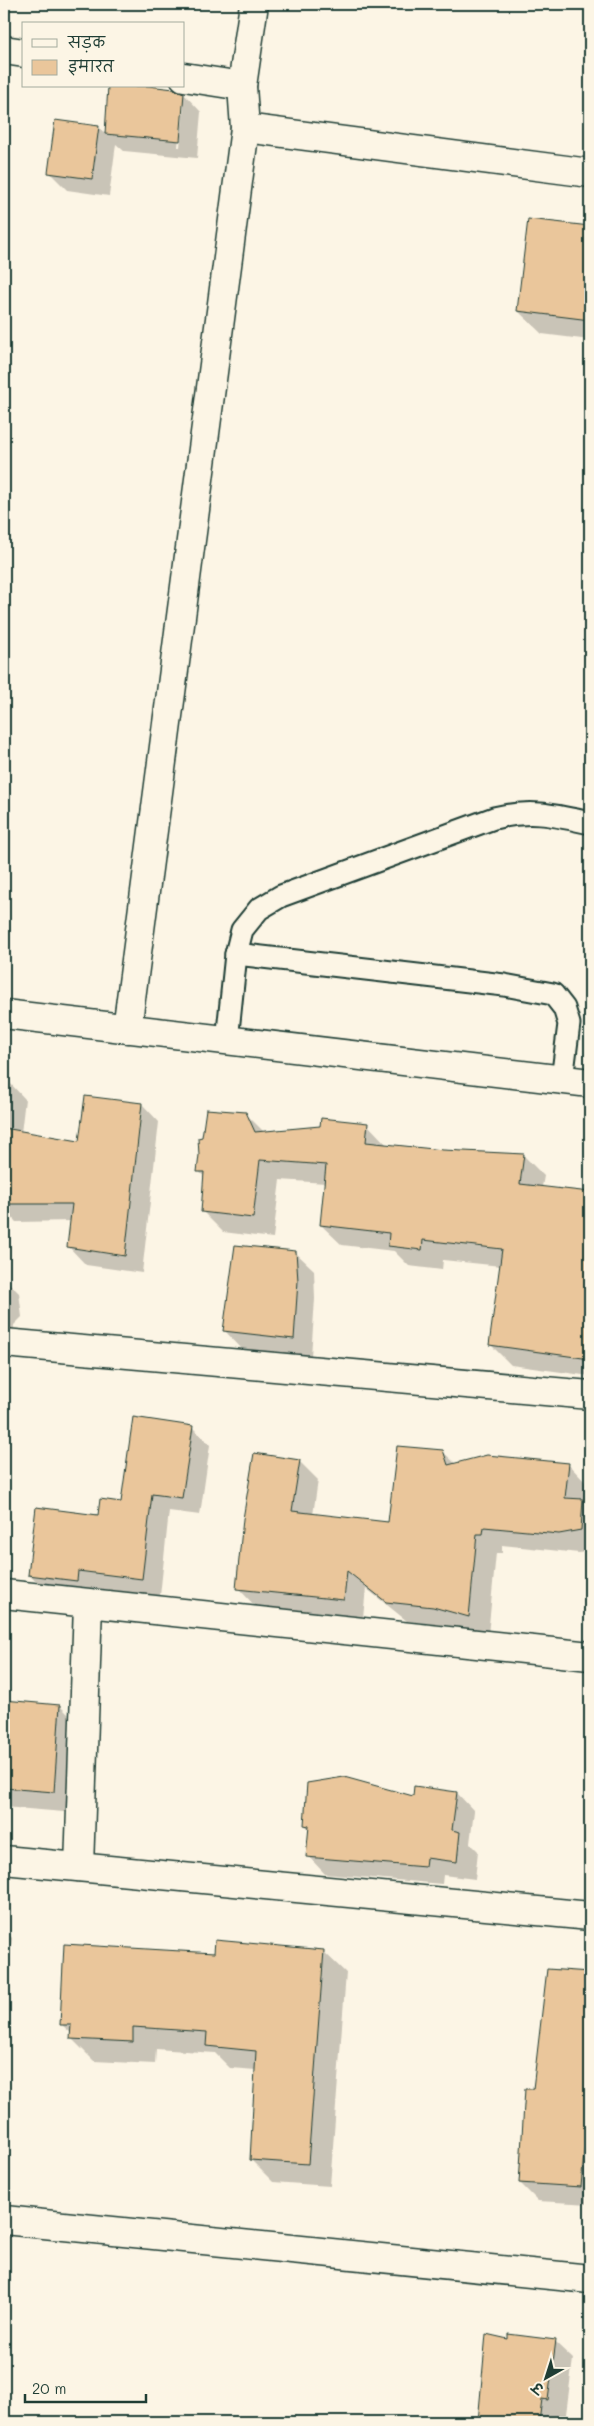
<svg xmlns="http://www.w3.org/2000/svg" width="594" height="2426" font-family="Mali,'Playpen Sans Deva',sans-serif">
	<rect width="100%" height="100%" fill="#fcf5e5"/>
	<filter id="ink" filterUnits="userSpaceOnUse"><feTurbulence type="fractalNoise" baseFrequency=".02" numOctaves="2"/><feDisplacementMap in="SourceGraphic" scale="10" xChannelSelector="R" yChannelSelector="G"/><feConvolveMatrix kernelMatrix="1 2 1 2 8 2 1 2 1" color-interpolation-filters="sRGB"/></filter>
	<g filter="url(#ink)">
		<!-- shadow -->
		<g fill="#0003" fill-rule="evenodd">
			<path d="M 110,86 L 184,94 L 201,112 L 197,158 L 124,151 L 116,144 L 109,196 L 67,190 L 49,172 L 98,127 L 106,134 ZM 182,105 L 184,105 L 180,147 L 178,147 Z"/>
			<path d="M 529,220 L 590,228 L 590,340 L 542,334 L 518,311 Z"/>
			<path d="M 8,1081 L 25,1099 L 21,1133 L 80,1143 L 142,1104 L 159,1122 L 142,1273 L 86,1265 L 69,1247 L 72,1221 L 16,1222 L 4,1209 L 4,1082 Z"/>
			<path d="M 245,1113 L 265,1133 L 367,1124 L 387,1145 L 443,1152 L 523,1155 L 544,1176 L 542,1187 L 590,1193 L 590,1376 L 511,1365 L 490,1344 L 501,1266 L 443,1260 L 442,1270 L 409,1266 L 394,1251 L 342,1245 L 321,1225 L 326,1183 L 280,1180 L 273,1238 L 223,1232 L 203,1212 L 205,1177 L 198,1171 Z"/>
			<path d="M 296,1253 L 314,1270 L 315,1299 L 311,1356 L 242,1349 L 225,1331 Z"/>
			<path d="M 4,1278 L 19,1293 L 22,1317 L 14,1325 L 13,1348 L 4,1354 Z"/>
			<path d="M 192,1427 L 210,1445 L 200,1515 L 169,1511 L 160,1596 L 95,1588 L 94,1598 L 47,1592 L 29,1575 L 99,1516 L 122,1503 Z"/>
			<path d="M 442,1451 L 456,1464 L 568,1464 L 587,1484 L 586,1503 L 590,1508 L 590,1551 L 579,1553 L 502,1545 L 502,1553 L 496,1553 L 488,1635 L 453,1626 L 407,1621 L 366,1588 L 363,1618 L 257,1608 L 238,1588 L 299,1461 L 318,1480 L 313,1515 L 389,1523 Z"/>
			<path d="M 4,1702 L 60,1706 L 82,1728 L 76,1813 L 4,1807 Z"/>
			<path d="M 457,1793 L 474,1811 L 470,1843 L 478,1851 L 475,1879 L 443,1875 L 442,1884 L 325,1874 L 308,1856 L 310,1830 L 305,1825 L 414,1797 Z"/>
			<path d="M 4,1930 L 12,1938 L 4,2014 Z"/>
			<path d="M 323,1951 L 346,1973 L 330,2186 L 273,2182 L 251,2160 L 256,2070 L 230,2068 L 215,2053 L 156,2049 L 155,2064 L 94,2061 L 71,2038 L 72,2034 L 61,2024 L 215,1954 Z"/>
			<path d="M 548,1970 L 590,1973 L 590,2204 L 538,2201 L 520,2183 L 534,2090 Z"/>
			<path d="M 4,2294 L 9,2299 L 4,2343 Z"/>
			<path d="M 487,2336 L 509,2341 L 555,2342 L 573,2359 L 565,2422 L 480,2422 Z"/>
		</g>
		<!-- building -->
		<g fill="#eac69b" stroke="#1f3d34">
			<path d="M 108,86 L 148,86 L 174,89 L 184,93 L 180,141 L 105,134 Z"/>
			<path d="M 55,120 L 99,126 L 92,179 L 48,173 Z"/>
			<path d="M 528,219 L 590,226 L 590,320 L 517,311 Z"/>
			<path d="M 85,1096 L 142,1103 L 125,1256 L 67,1247 L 72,1204 L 4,1204 L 4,1128 L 79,1141 Z"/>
			<path d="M 206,1109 L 246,1112 L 255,1132 L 320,1126 L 321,1118 L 368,1123 L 366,1142 L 443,1150 L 524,1154 L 520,1184 L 590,1192 L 590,1359 L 489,1345 L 502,1249 L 423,1240 L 422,1250 L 388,1246 L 389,1233 L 320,1225 L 326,1165 L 260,1160 L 253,1218 L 201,1212 L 204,1172 L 197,1172 L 199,1155 L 198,1138 L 202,1137 Z"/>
			<path d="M 235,1245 L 296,1251 L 298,1281 L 294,1339 L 223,1331 Z"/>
			<path d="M 133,1417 L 193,1426 L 182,1498 L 152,1494 L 142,1579 L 78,1571 L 77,1581 L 28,1575 L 36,1507 L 98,1515 L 100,1499 L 121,1502 Z"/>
			<path d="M 397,1446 L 443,1450 L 448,1465 L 487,1455 L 569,1463 L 565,1498 L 583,1499 L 581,1530 L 559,1534 L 484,1527 L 483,1534 L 477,1534 L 469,1617 L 433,1607 L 386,1602 L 347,1571 L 344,1600 L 236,1589 L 243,1519 L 254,1453 L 300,1460 L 292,1511 L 388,1522 Z"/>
			<path d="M 4,1700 L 60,1705 L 54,1792 L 4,1788 Z"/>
			<path d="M 344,1777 L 413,1796 L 414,1786 L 457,1792 L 452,1830 L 460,1832 L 457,1862 L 426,1858 L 425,1867 L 306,1857 L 309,1826 L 304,1825 L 307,1783 Z"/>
			<path d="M 215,1940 L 324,1950 L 308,2164 L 250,2160 L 256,2051 L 206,2046 L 207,2032 L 133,2027 L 133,2042 L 70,2039 L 71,2025 L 60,2025 L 64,1944 L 214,1953 Z"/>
			<path d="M 547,1969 L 590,1972 L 590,2087 L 581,2187 L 519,2183 L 525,2089 L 533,2089 Z"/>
			<path d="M 486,2334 L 508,2339 L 508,2334 L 556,2340 L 548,2400 L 542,2399 L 539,2422 L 478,2422 Z"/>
		</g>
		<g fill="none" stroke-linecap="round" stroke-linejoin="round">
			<!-- service casing -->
			<g stroke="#1f3d34" stroke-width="25">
				<g id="service">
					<path d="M 236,954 L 504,985 L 553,994 L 564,1008 L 569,1024 L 562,1080"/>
					<path d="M 227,1041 L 236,954 L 242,930 L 259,909 L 281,896 L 494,818 C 532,809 554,815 590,823"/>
				</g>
			</g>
			<!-- minor casing -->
			<g stroke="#1f3d34" stroke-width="31">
				<g id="minor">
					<path d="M 4,50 L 24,53"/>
					<path d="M 184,77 L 242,86"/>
					<path d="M 245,128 L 590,173"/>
					<path d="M 4,1014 L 590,1083"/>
					<path d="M 127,1029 L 245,128 L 242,86 L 254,4"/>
					<path d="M 4,1343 L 590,1395"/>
					<path d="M 4,1594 L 590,1656"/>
					<path d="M 4,1860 L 590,1916"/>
					<path d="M 79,1867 L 88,1604"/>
					<path d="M 4,2220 L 590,2279"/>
				</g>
			</g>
			<!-- service -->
			<use href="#service" stroke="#fcf5e5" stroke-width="21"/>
			<!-- minor -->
			<use href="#minor" stroke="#fcf5e5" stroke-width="28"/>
		</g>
	</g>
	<!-- margin -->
	<rect width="594" height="2426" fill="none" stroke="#fcf5e5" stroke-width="20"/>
	<rect x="10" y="10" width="574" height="2406" fill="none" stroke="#1f3d34" stroke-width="2" filter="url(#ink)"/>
	<!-- legend -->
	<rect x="22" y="22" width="162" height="65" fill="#fcf5e5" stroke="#a4ab9e"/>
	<rect x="32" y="39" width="25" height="8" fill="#fcf5e5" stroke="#a4ab9e"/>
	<text x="68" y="48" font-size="15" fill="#1f3d34">सड़क</text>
	<rect x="32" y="60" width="25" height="15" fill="#eac69b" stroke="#a4ab9e"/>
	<text x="68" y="72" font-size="15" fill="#1f3d34">इमारत</text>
	<!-- north arrow -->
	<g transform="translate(546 2378) rotate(219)" stroke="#fcf5e5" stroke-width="4" paint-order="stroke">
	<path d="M0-4L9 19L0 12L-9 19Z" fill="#1f3d34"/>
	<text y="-8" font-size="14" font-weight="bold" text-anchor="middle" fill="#1f3d34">उ</text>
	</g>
	<!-- scale -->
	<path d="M25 2394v8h121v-8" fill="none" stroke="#1f3d34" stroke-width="2.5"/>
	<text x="32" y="2394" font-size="15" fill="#1f3d34" stroke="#fcf5e5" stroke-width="4" paint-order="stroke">20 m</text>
</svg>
